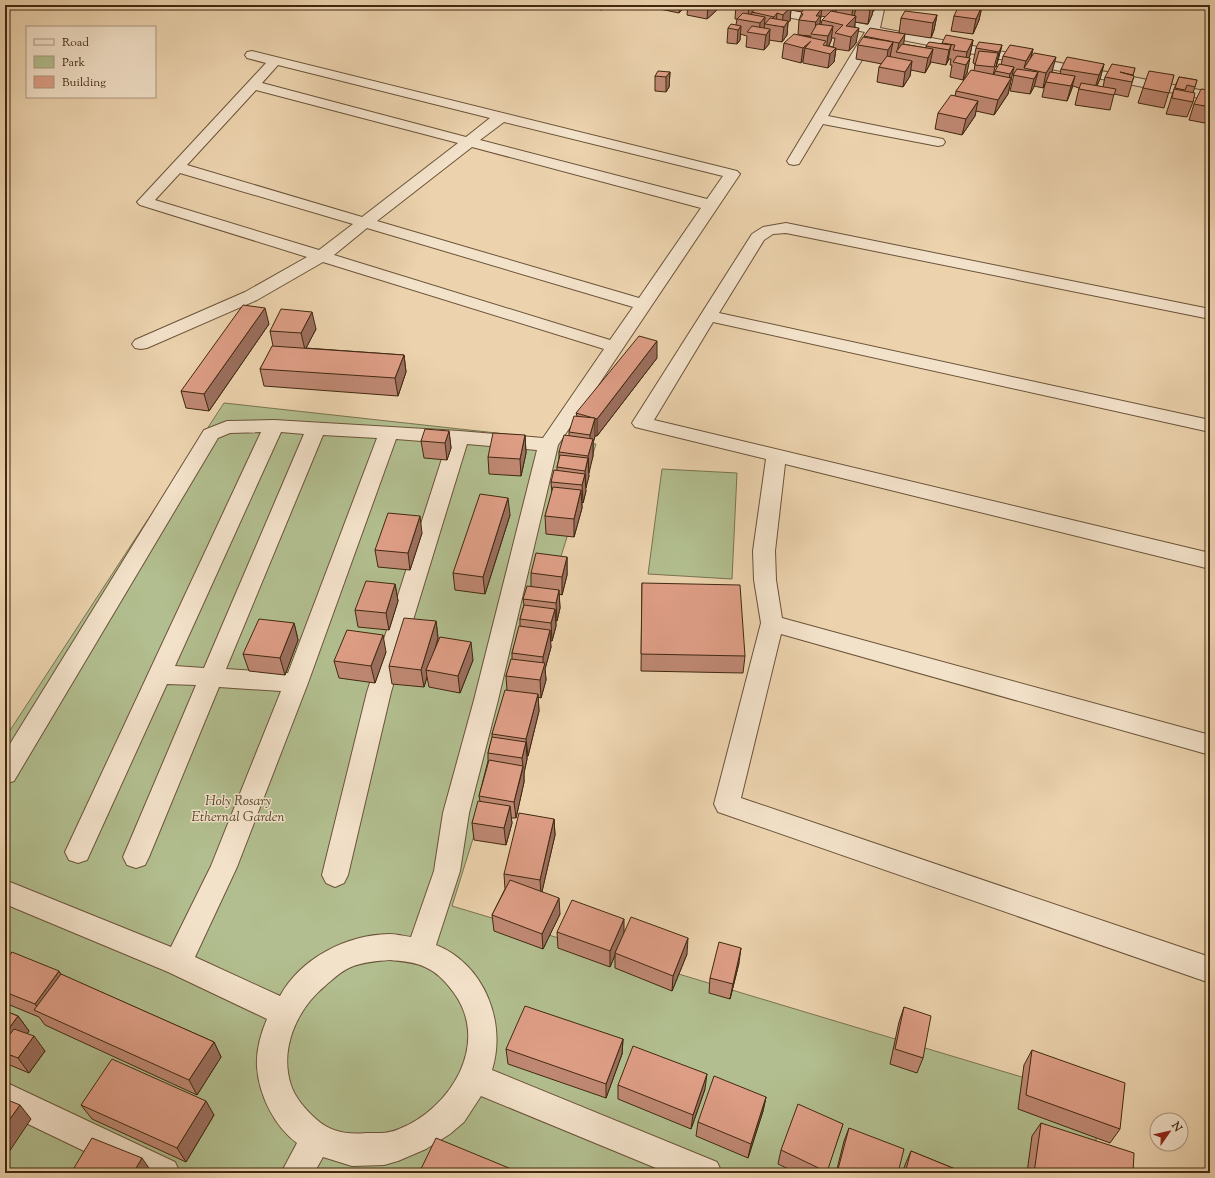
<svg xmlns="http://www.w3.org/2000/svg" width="1215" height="1178" font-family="'Sorts Mill Goudy',serif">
	<rect width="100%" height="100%" fill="#ecd3ae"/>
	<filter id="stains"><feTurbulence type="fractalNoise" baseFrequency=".005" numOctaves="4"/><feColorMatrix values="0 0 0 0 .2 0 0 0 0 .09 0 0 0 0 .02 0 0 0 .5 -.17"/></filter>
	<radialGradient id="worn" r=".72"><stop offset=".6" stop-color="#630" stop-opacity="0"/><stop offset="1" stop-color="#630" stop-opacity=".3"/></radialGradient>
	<!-- green -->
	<g fill="#b2be8f" stroke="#797350">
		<path d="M 224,403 L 596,444 L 452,906 L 1095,1099 L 1097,1173 L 5,1173 L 5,738 Z"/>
		<path d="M 662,469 L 737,473 L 732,579 L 648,574 Z"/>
	</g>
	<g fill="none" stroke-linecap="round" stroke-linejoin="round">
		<!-- minor casing -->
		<g stroke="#6b5338" stroke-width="2">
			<g id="minor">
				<path d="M 739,5 L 764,5 L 868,25 L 873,5 L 885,5 L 880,28 L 1210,92 L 1210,100 L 877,35 L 828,116 L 943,139 L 945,142 L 943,145 L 938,146 L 823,124 L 799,164 L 794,165 L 789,164 L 787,161 L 865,32 L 745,9 L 741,8 Z"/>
				<path d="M 252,51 L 737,171 L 740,174 L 558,445 L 498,700 L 469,813 L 460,871 L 436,945 C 484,964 507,1022 492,1070 L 717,1162 L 722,1173 L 668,1173 L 481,1096 L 464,1122 L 450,1134 L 426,1149 L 398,1161 L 384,1165 L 352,1166 L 323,1157 L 314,1173 L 281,1173 L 297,1143 C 274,1126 259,1095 257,1067 C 256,1051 261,1033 267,1019 L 168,972 L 5,904 L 5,880 L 171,947 L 211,866 L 281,691 L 219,687 L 149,857 L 145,865 L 136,868 L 127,865 L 123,857 L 196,685 L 167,684 L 87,860 L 78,863 L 69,860 L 65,852 L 261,432 L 230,433 L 218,438 L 14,781 L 5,784 L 5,752 L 204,430 L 227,421 L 274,420 L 459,431 L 543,438 L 604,349 L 323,262 L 257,300 L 147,348 L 141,349 L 135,348 L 132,344 L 135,340 L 245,292 L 307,257 L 140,205 L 137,202 L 266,63 L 247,58 L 245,55 L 247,52 ZM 278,65 L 490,118 L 466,137 L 262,83 ZM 256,90 L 458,143 L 362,217 L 187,165 ZM 504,122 L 723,176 L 707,199 L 480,140 ZM 472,147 L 701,208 L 639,298 L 377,221 ZM 180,173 L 353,224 L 319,250 L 155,200 ZM 367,228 L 633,307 L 610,340 L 334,255 ZM 281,432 L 304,434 L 204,668 L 175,666 ZM 323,435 L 377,438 L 288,673 L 226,669 ZM 396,439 L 447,443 L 367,692 L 322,875 L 326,883 L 335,887 L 344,883 L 348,875 L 391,692 L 467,444 L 537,450 L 474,700 L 443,813 L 434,871 L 411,937 C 404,936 396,934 389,934 C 346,935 301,958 280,996 L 195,957 L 237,867 L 308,683 ZM 390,960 C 401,961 415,962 425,967 C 437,972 447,983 454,993 C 491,1044 450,1109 399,1129 C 388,1134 378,1133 366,1133 C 348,1135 330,1132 316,1119 C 306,1110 295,1098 291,1085 C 279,1049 297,1009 325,986 C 333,979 341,971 351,967 C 363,962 377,961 390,960 Z"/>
				<path d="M 786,223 L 1210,309 L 1210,319 L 786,233 L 773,234 L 764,240 L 719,313 L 1210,420 L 1210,432 L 713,322 L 654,420 L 1210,553 L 1210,569 L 785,464 L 775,551 L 776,580 L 782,618 L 1210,735 L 1210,755 L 781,634 L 741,798 L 1210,957 L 1210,983 L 718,812 L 714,804 L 761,623 L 754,580 L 753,551 L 766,459 L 635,427 L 632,423 L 752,234 L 763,227 Z"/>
				<path d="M 5,1082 L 175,1162 L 180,1173 L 130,1173 L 5,1113 Z"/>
			</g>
		</g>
		<!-- minor -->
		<use href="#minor" fill="#f3e2ca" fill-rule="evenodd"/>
	</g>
	<!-- wall -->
	<g fill="#bf8873" stroke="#402810" fill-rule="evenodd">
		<path d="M 587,5 L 610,5 L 601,10 L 587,6 Z"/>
		<path d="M 650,5 L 687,5 L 679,13 L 650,7 Z"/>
		<path d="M 688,5 L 717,5 L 717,10 L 707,19 L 687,15 Z"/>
		<path d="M 736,5 L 756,5 L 755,8 L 759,5 L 814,5 L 813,7 L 814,7 L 814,5 L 876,5 L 874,11 L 873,11 L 872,15 L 868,24 L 855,22 L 855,28 L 856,43 L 849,51 L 836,49 L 834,62 L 828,68 L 803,63 L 803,61 L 801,63 L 782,58 L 784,43 L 798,35 L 799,20 L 802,12 L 791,10 L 790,21 L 788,22 L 787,35 L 782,42 L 769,40 L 769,44 L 764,50 L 746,47 L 747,36 L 740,34 L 740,40 L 737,44 L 727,43 L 728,28 L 736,25 L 737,19 L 735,19 ZM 821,16 L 825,17 L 822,20 L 821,25 L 819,24 L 820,23 ZM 799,35 L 811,36 L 811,37 ZM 832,38 L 835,38 L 833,47 L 829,46 L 831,41 Z"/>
		<path d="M 982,6 L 979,20 L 973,34 L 951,31 L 954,16 Z"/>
		<path d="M 937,15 L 934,30 L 931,38 L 899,33 L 903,44 L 926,48 L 926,46 L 942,44 L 942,43 L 973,40 L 970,55 L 969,58 L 967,73 L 963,80 L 950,77 L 952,65 L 950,65 L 951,59 L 949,59 L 946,65 L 931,62 L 930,64 L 925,73 L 911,70 L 910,76 L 903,87 L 877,82 L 879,67 L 882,64 L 856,59 L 858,45 L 864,38 L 864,36 L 899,33 L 901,18 Z"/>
		<path d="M 1002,45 L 998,60 L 996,67 L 995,67 L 993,75 L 994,75 L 995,71 L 1001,65 L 1003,56 L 1033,49 L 1031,57 L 1052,72 L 1060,74 L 1061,69 L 1104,64 L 1100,79 L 1097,86 L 1103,87 L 1105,77 L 1135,68 L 1133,75 L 1134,76 L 1128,97 L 1114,94 L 1110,110 L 1075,105 L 1079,88 L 1073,86 L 1067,101 L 1042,97 L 1045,84 L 1043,88 L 1034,86 L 1030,94 L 1010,91 L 1014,74 L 1012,74 L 1008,94 L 994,115 L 976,111 L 975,116 L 962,135 L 935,129 L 938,113 L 955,96 L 956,91 L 974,71 L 975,64 L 973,63 L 976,48 Z"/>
		<path d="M 670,72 L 669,87 L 666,92 L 655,91 L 655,76 Z"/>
		<path d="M 1174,75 L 1164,108 L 1138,103 L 1143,88 Z"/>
		<path d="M 1179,77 L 1197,80 L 1193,93 L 1193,102 L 1187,117 L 1166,114 L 1169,105 L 1174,89 Z"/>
		<path d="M 1210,90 L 1210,124 L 1189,120 L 1194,104 Z"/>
		<path d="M 269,324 L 209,411 L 186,408 L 181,391 Z"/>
		<path d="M 316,329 L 306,348 L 404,355 L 406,372 L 398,396 L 264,386 L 260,369 L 273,346 L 270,331 Z"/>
		<path d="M 657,358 L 597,436 L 595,436 L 593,443 L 593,456 L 588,473 L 589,476 L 585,488 L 586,491 L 583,503 L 582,502 L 582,508 L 574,537 L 546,534 L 545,516 L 552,493 L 551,482 L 557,471 L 557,467 L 559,459 L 559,452 L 569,436 L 569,432 L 577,416 L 576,413 Z"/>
		<path d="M 449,431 L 451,448 L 447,460 L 424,458 L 421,441 Z"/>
		<path d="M 525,435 L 526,453 L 521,476 L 489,474 L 488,457 Z"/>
		<path d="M 510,515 L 485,594 L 455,590 L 453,573 Z"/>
		<path d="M 422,533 L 410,570 L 378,567 L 375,550 Z"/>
		<path d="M 567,557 L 567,575 L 562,595 L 559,594 L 560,608 L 557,621 L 556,621 L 556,626 L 552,641 L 550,641 L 551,647 L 545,669 L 546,680 L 541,698 L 538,697 L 539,711 L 528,756 L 527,756 L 527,759 L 524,773 L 524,782 L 516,818 L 511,818 L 512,823 L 506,845 L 474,840 L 472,823 L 480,801 L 479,796 L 488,761 L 488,753 L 492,738 L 492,734 L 507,690 L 506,676 L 512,659 L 512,653 L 520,626 L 520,619 L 524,605 L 523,599 L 531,587 L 531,573 Z"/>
		<path d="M 642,583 L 745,656 L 743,673 L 641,671 Z"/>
		<path d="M 395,584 L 398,601 L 389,630 L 358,627 L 355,610 Z"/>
		<path d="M 436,621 L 438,638 L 435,649 L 473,660 L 460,693 L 429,687 L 427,677 L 424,687 L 392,684 L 389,666 Z"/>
		<path d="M 294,623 L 298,640 L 285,675 L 249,671 L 243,654 Z"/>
		<path d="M 386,652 L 375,683 L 339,678 L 334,661 Z"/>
		<path d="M 554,819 L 555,835 L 542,891 L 560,914 L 543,949 L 494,931 L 492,915 L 505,889 L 504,874 Z"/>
		<path d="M 557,932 L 624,933 L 687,954 L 672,991 L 615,968 L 615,955 L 610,967 L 558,948 Z"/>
		<path d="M 5,962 L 62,975 L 214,1042 L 221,1057 L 197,1095 L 45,1025 L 39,1017 L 5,1003 Z"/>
		<path d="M 739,963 L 730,999 L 709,993 L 710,978 Z"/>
		<path d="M 904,1007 L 923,1058 L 917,1073 L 890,1064 L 899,1022 Z"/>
		<path d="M 5,1011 L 18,1016 L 29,1031 L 27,1034 L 45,1051 L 29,1073 L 10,1065 L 8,1062 L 5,1066 Z"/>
		<path d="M 623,1039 L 622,1054 L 606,1098 L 508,1064 L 506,1049 Z"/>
		<path d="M 1032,1050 L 1120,1129 L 1110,1143 L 1018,1109 L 1024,1065 Z"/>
		<path d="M 618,1085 L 705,1089 L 691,1129 L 618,1099 Z"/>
		<path d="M 766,1097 L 763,1111 L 748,1158 L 696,1136 L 698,1122 Z"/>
		<path d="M 81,1105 L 214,1115 L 186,1162 L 92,1119 Z"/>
		<path d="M 1041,1123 L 1133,1173 L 1027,1173 L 1032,1136 Z"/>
		<path d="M 843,1124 L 826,1173 L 797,1173 L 778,1164 L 781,1150 Z"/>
		<path d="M 849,1128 L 898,1173 L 836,1173 L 844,1141 Z"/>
		<path d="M 911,1151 L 965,1173 L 902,1173 L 905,1165 Z"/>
	</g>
	<!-- shaded-wall -->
	<g fill="#9b6f5e" stroke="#402810">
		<path d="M 601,5 L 610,5 L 601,10 Z"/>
		<path d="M 680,5 L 687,5 L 679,13 Z"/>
		<path d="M 708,5 L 717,5 L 717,10 L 707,19 Z"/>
		<path d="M 750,5 L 756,5 L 755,13 L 752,12 L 751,17 L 747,21 L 749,7 Z"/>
		<path d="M 774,5 L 779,5 L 778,14 L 777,13 L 776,26 L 773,25 Z"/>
		<path d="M 809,5 L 814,5 L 808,13 Z"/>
		<path d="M 833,5 L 837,5 L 836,12 L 832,18 Z"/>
		<path d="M 855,5 L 858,5 L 856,8 L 854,17 L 856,16 L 854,30 L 846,26 L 851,21 L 853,8 Z"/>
		<path d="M 872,5 L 874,5 L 872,15 L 868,24 L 870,10 Z"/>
		<path d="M 791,6 L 790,21 L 788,22 L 787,35 L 782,42 L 784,27 L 782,27 L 783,15 Z"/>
		<path d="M 982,6 L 979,20 L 973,34 L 976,19 Z"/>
		<path d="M 822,8 L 820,23 L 815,34 L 816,16 Z"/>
		<path d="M 937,15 L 934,30 L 931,38 L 933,23 Z"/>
		<path d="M 765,17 L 764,31 L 759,34 L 760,23 Z"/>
		<path d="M 741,26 L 740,40 L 737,44 L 738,30 Z"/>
		<path d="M 833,26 L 831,41 L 826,51 L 828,36 Z"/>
		<path d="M 859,28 L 856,43 L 849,51 L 851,37 Z"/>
		<path d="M 770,29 L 769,44 L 764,50 L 766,35 Z"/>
		<path d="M 905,34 L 903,49 L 897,52 L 899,43 Z"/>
		<path d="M 973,40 L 970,55 L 966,65 L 965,64 L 967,52 Z"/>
		<path d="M 811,41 L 805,48 L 803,61 L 801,63 L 803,48 Z"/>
		<path d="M 893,42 L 890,57 L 886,65 L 888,50 Z"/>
		<path d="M 951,45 L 948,60 L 946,65 L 949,50 Z"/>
		<path d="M 1002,45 L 998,60 L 996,67 L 999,52 Z"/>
		<path d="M 836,48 L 834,62 L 828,68 L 830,54 Z"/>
		<path d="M 933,49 L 930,64 L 925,73 L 928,58 Z"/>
		<path d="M 1033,49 L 1029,64 L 1024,68 L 1026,61 Z"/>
		<path d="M 1056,57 L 1052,72 L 1046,82 L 1043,88 L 1046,73 Z"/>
		<path d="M 970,58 L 967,73 L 963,80 L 966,65 Z"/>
		<path d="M 912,61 L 910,76 L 903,87 L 905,72 Z"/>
		<path d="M 1104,64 L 1100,79 L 1094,91 L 1099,75 Z"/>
		<path d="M 1014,67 L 1008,94 L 994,115 L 998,100 L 1008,84 L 1010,74 Z"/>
		<path d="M 670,72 L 669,87 L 666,92 L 666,77 Z"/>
		<path d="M 1038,72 L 1034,87 L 1030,94 L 1034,79 Z"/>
		<path d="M 1075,76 L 1071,91 L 1067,101 L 1071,86 Z"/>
		<path d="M 978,101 L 975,116 L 962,135 L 966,119 Z"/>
		<path d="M 265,308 L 269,324 L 209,411 L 204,394 Z"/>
		<path d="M 312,312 L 316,329 L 305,350 L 301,333 Z"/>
		<path d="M 657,341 L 657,358 L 597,436 L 597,419 Z"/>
		<path d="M 404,355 L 406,372 L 398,396 L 395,378 Z"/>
		<path d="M 595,418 L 595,436 L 593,443 L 593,456 L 589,473 L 588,456 L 590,449 L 590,435 Z"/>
		<path d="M 449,431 L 451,448 L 447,460 L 445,443 Z"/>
		<path d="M 525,435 L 526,453 L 521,476 L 520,459 Z"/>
		<path d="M 588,458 L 589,476 L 586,488 L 585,471 Z"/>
		<path d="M 585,474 L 586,491 L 583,503 L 582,485 Z"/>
		<path d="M 581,490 L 582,508 L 574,537 L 574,519 Z"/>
		<path d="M 508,498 L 510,515 L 485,594 L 483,577 Z"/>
		<path d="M 420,516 L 422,533 L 410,570 L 408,553 Z"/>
		<path d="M 567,557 L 567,575 L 562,595 L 562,577 Z"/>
		<path d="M 395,584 L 398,601 L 389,630 L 386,613 Z"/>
		<path d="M 559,590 L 560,608 L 557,621 L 556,603 Z"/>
		<path d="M 555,609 L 556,626 L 552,641 L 551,623 Z"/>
		<path d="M 436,621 L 438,638 L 429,671 L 426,670 L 427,677 L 424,687 L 421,670 Z"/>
		<path d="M 294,623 L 298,640 L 285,675 L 280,658 Z"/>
		<path d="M 550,630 L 551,647 L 545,669 L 546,680 L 541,698 L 540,680 L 543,668 L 543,657 Z"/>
		<path d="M 383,635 L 386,652 L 375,683 L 371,666 Z"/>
		<path d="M 471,642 L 473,660 L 460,693 L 458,676 Z"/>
		<path d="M 538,694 L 539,711 L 528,756 L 526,739 Z"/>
		<path d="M 526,742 L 527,759 L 524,773 L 524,782 L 516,818 L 514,802 L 523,768 L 522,758 Z"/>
		<path d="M 510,806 L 512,823 L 506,845 L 504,828 Z"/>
		<path d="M 554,819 L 555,835 L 541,896 L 540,880 Z"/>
		<path d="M 559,898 L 560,914 L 543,949 L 542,934 Z"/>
		<path d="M 624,919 L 624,934 L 615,953 L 615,955 L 610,967 L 610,951 Z"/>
		<path d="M 688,938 L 687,954 L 672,991 L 673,976 Z"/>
		<path d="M 741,948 L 739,963 L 730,999 L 733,984 Z"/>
		<path d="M 59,971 L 69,986 L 41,1013 L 35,1004 Z"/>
		<path d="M 18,1016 L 29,1031 L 12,1056 L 5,1053 L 5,1034 Z"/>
		<path d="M 34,1036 L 45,1051 L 29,1073 L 18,1058 Z"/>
		<path d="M 623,1039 L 622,1054 L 606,1098 L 606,1084 Z"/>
		<path d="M 214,1042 L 221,1057 L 197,1095 L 189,1080 Z"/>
		<path d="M 5,1059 L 8,1062 L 5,1066 Z"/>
		<path d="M 707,1074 L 705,1089 L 691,1129 L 693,1115 Z"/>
		<path d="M 766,1097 L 763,1111 L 748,1158 L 751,1144 Z"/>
		<path d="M 206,1101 L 214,1115 L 186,1162 L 177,1148 Z"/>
		<path d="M 20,1105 L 31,1119 L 5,1158 L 5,1126 Z"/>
		<path d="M 142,1158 L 151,1171 L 150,1173 L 133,1173 Z"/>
	</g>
	<!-- building -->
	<g fill="#de9e86" stroke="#402810">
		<path d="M 738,5 L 750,5 L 749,7 Z"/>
		<path d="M 759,5 L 771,5 L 779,7 L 781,5 L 783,5 L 791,6 L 783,15 L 777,13 L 774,17 L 752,12 Z"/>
		<path d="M 837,5 L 855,5 L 853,8 Z"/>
		<path d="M 857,5 L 872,5 L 870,10 L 856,8 Z"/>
		<path d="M 959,5 L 975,5 L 982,6 L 976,19 L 954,16 Z"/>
		<path d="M 806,6 L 822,8 L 816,16 L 820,16 L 816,22 L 799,20 L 803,14 L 801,13 Z"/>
		<path d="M 831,11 L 856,16 L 846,26 L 859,28 L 851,37 L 835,33 L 843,25 L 822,20 Z"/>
		<path d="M 905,11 L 937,15 L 933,23 L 901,18 Z"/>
		<path d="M 743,13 L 765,17 L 760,23 L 737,19 Z"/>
		<path d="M 770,18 L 788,21 L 784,27 L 765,24 Z"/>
		<path d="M 731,24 L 741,26 L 738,30 L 728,28 Z"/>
		<path d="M 817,24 L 833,26 L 828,36 L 811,34 Z"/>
		<path d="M 752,26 L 770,29 L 766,35 L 747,32 Z"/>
		<path d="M 870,28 L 905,34 L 899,43 L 864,36 Z"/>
		<path d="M 794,34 L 826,41 L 823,45 L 836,48 L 830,54 L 805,48 L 811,41 L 803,48 L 784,43 Z"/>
		<path d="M 946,35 L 973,40 L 967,52 L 953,50 L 955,45 L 942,43 Z"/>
		<path d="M 863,37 L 893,42 L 888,50 L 858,45 Z"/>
		<path d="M 929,42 L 951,45 L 949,50 L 926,46 Z"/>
		<path d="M 979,42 L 1002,45 L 999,52 L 976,48 Z"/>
		<path d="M 902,44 L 933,49 L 928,58 L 896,52 Z"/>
		<path d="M 1010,45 L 1033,49 L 1026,61 L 1003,56 Z"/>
		<path d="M 979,51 L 998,53 L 994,67 L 975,65 Z"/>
		<path d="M 1034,53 L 1056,57 L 1046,73 L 1024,68 Z"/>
		<path d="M 887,56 L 912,61 L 905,72 L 879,67 Z"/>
		<path d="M 957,56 L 970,58 L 966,65 L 953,62 Z"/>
		<path d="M 1067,57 L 1104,64 L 1099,75 L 1061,69 Z"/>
		<path d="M 999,64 L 1014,67 L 1010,74 L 995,71 Z"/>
		<path d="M 1112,64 L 1135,68 L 1133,75 L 1120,72 L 1134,76 L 1132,82 L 1105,77 Z"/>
		<path d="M 1017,69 L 1038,72 L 1034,79 L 1013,75 Z"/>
		<path d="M 971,70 L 1011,78 L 998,100 L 956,91 Z"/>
		<path d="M 658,71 L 670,72 L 666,77 L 655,76 Z"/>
		<path d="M 1149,71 L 1174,75 L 1169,93 L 1143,88 Z"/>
		<path d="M 1050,72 L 1075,76 L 1071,86 L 1046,82 Z"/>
		<path d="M 1179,77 L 1197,80 L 1195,87 L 1187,85 L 1185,90 L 1175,88 Z"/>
		<path d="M 1081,83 L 1116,89 L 1114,95 L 1079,89 Z"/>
		<path d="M 1174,89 L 1195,93 L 1193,102 L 1172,98 Z"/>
		<path d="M 1201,89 L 1210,90 L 1210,107 L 1194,104 Z"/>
		<path d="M 951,95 L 978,101 L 966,119 L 938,113 Z"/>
		<path d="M 243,305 L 265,308 L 204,394 L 181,391 Z"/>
		<path d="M 281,309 L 312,312 L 301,333 L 270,331 Z"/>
		<path d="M 639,336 L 657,341 L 597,419 L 576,413 Z"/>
		<path d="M 272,346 L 404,355 L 395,378 L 260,369 Z"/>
		<path d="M 574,416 L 595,418 L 590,435 L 569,432 Z"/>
		<path d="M 425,429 L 449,431 L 445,443 L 421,441 Z"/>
		<path d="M 493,433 L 525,435 L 520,459 L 488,457 Z"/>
		<path d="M 564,435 L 593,439 L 588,456 L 559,452 Z"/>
		<path d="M 560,455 L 588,458 L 585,471 L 557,467 Z"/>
		<path d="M 554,470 L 585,474 L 582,485 L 551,482 Z"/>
		<path d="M 553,487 L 581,490 L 574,519 L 545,516 Z"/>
		<path d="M 480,494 L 508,498 L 483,577 L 453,573 Z"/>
		<path d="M 388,513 L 420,516 L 408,553 L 375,550 Z"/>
		<path d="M 536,553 L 567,557 L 562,577 L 531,573 Z"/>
		<path d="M 366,581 L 395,584 L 386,613 L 355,610 Z"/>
		<path d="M 642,583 L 740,585 L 745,656 L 641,654 Z"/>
		<path d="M 527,586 L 559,590 L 556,603 L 523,599 Z"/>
		<path d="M 524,605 L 555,609 L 551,623 L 520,619 Z"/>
		<path d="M 404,618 L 436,621 L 421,670 L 389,666 Z"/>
		<path d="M 259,619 L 294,623 L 280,658 L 243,654 Z"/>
		<path d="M 519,626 L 550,630 L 543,657 L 512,653 Z"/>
		<path d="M 347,630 L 383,635 L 371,666 L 334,661 Z"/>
		<path d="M 440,637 L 471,642 L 458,676 L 426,670 Z"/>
		<path d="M 511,659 L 545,663 L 540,680 L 506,676 Z"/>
		<path d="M 505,690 L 538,694 L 526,739 L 492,734 Z"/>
		<path d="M 492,737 L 526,742 L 522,758 L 488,753 Z"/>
		<path d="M 489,760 L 523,766 L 514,802 L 479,796 Z"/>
		<path d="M 478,801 L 510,806 L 504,828 L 472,823 Z"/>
		<path d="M 519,813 L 554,819 L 540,880 L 504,874 Z"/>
		<path d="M 510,880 L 559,898 L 542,934 L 492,915 Z"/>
		<path d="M 572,900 L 624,919 L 610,951 L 557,932 Z"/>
		<path d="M 631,917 L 688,938 L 673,976 L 615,953 Z"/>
		<path d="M 719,942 L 741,948 L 733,984 L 710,978 Z"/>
		<path d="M 12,952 L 59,971 L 35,1004 L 5,992 L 5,962 Z"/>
		<path d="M 61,974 L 214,1042 L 189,1080 L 34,1010 Z"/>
		<path d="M 525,1006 L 623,1039 L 606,1084 L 506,1049 Z"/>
		<path d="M 904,1007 L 931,1016 L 923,1058 L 895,1049 Z"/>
		<path d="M 5,1011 L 18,1016 L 5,1034 Z"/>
		<path d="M 14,1029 L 34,1036 L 18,1058 L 5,1053 L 5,1041 Z"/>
		<path d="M 633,1046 L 707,1074 L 693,1115 L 618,1085 Z"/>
		<path d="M 1032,1050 L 1125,1083 L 1120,1129 L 1026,1095 Z"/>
		<path d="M 112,1059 L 206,1101 L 177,1148 L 81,1105 Z"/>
		<path d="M 714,1076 L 766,1097 L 751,1144 L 698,1122 Z"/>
		<path d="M 5,1099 L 20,1105 L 5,1126 Z"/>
		<path d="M 798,1104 L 843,1124 L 827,1172 L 781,1150 Z"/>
		<path d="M 1041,1123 L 1134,1153 L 1133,1173 L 1034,1173 Z"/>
		<path d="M 849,1128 L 904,1149 L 898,1173 L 837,1173 Z"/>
		<path d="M 92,1138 L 142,1158 L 133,1173 L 71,1173 Z"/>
		<path d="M 436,1138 L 521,1173 L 419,1173 Z"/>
		<path d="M 911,1151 L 965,1173 L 905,1173 Z"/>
	</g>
	<g text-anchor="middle" stroke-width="3" stroke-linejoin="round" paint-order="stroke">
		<!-- park labels -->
		<g font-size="14" font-style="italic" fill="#574629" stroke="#f3e2ca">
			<text x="238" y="805">Holy Rosary<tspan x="238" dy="16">Ethernal Garden</tspan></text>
		</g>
	</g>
	<!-- margin -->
	<rect width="1215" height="1178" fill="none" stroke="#ecd3ae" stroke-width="20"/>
	<rect x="6" y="6" width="1203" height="1166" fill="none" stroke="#402810" stroke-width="2"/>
	<rect x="10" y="10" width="1195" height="1158" fill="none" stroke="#402810"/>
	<!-- legend -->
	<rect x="26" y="26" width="130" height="72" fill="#f3e2ca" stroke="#ab9880"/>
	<rect x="34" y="39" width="20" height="6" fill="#f3e2ca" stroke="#ab9880"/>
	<text x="62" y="46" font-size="12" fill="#402810">Road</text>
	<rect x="34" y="56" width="20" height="12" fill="#b2be8f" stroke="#ab9880"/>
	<text x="62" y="66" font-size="12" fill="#402810">Park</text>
	<rect x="34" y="76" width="20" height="12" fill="#de9e86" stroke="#ab9880"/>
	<text x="62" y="86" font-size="12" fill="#402810">Building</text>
	<!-- north arrow -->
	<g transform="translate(1169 1132) rotate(56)"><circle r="19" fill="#f3e2ca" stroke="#ab9880"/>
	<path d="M0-3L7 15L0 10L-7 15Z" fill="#8f2418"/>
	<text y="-6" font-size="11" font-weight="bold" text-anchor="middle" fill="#402810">N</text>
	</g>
	<rect width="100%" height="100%" filter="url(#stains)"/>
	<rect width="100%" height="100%" fill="url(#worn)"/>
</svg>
